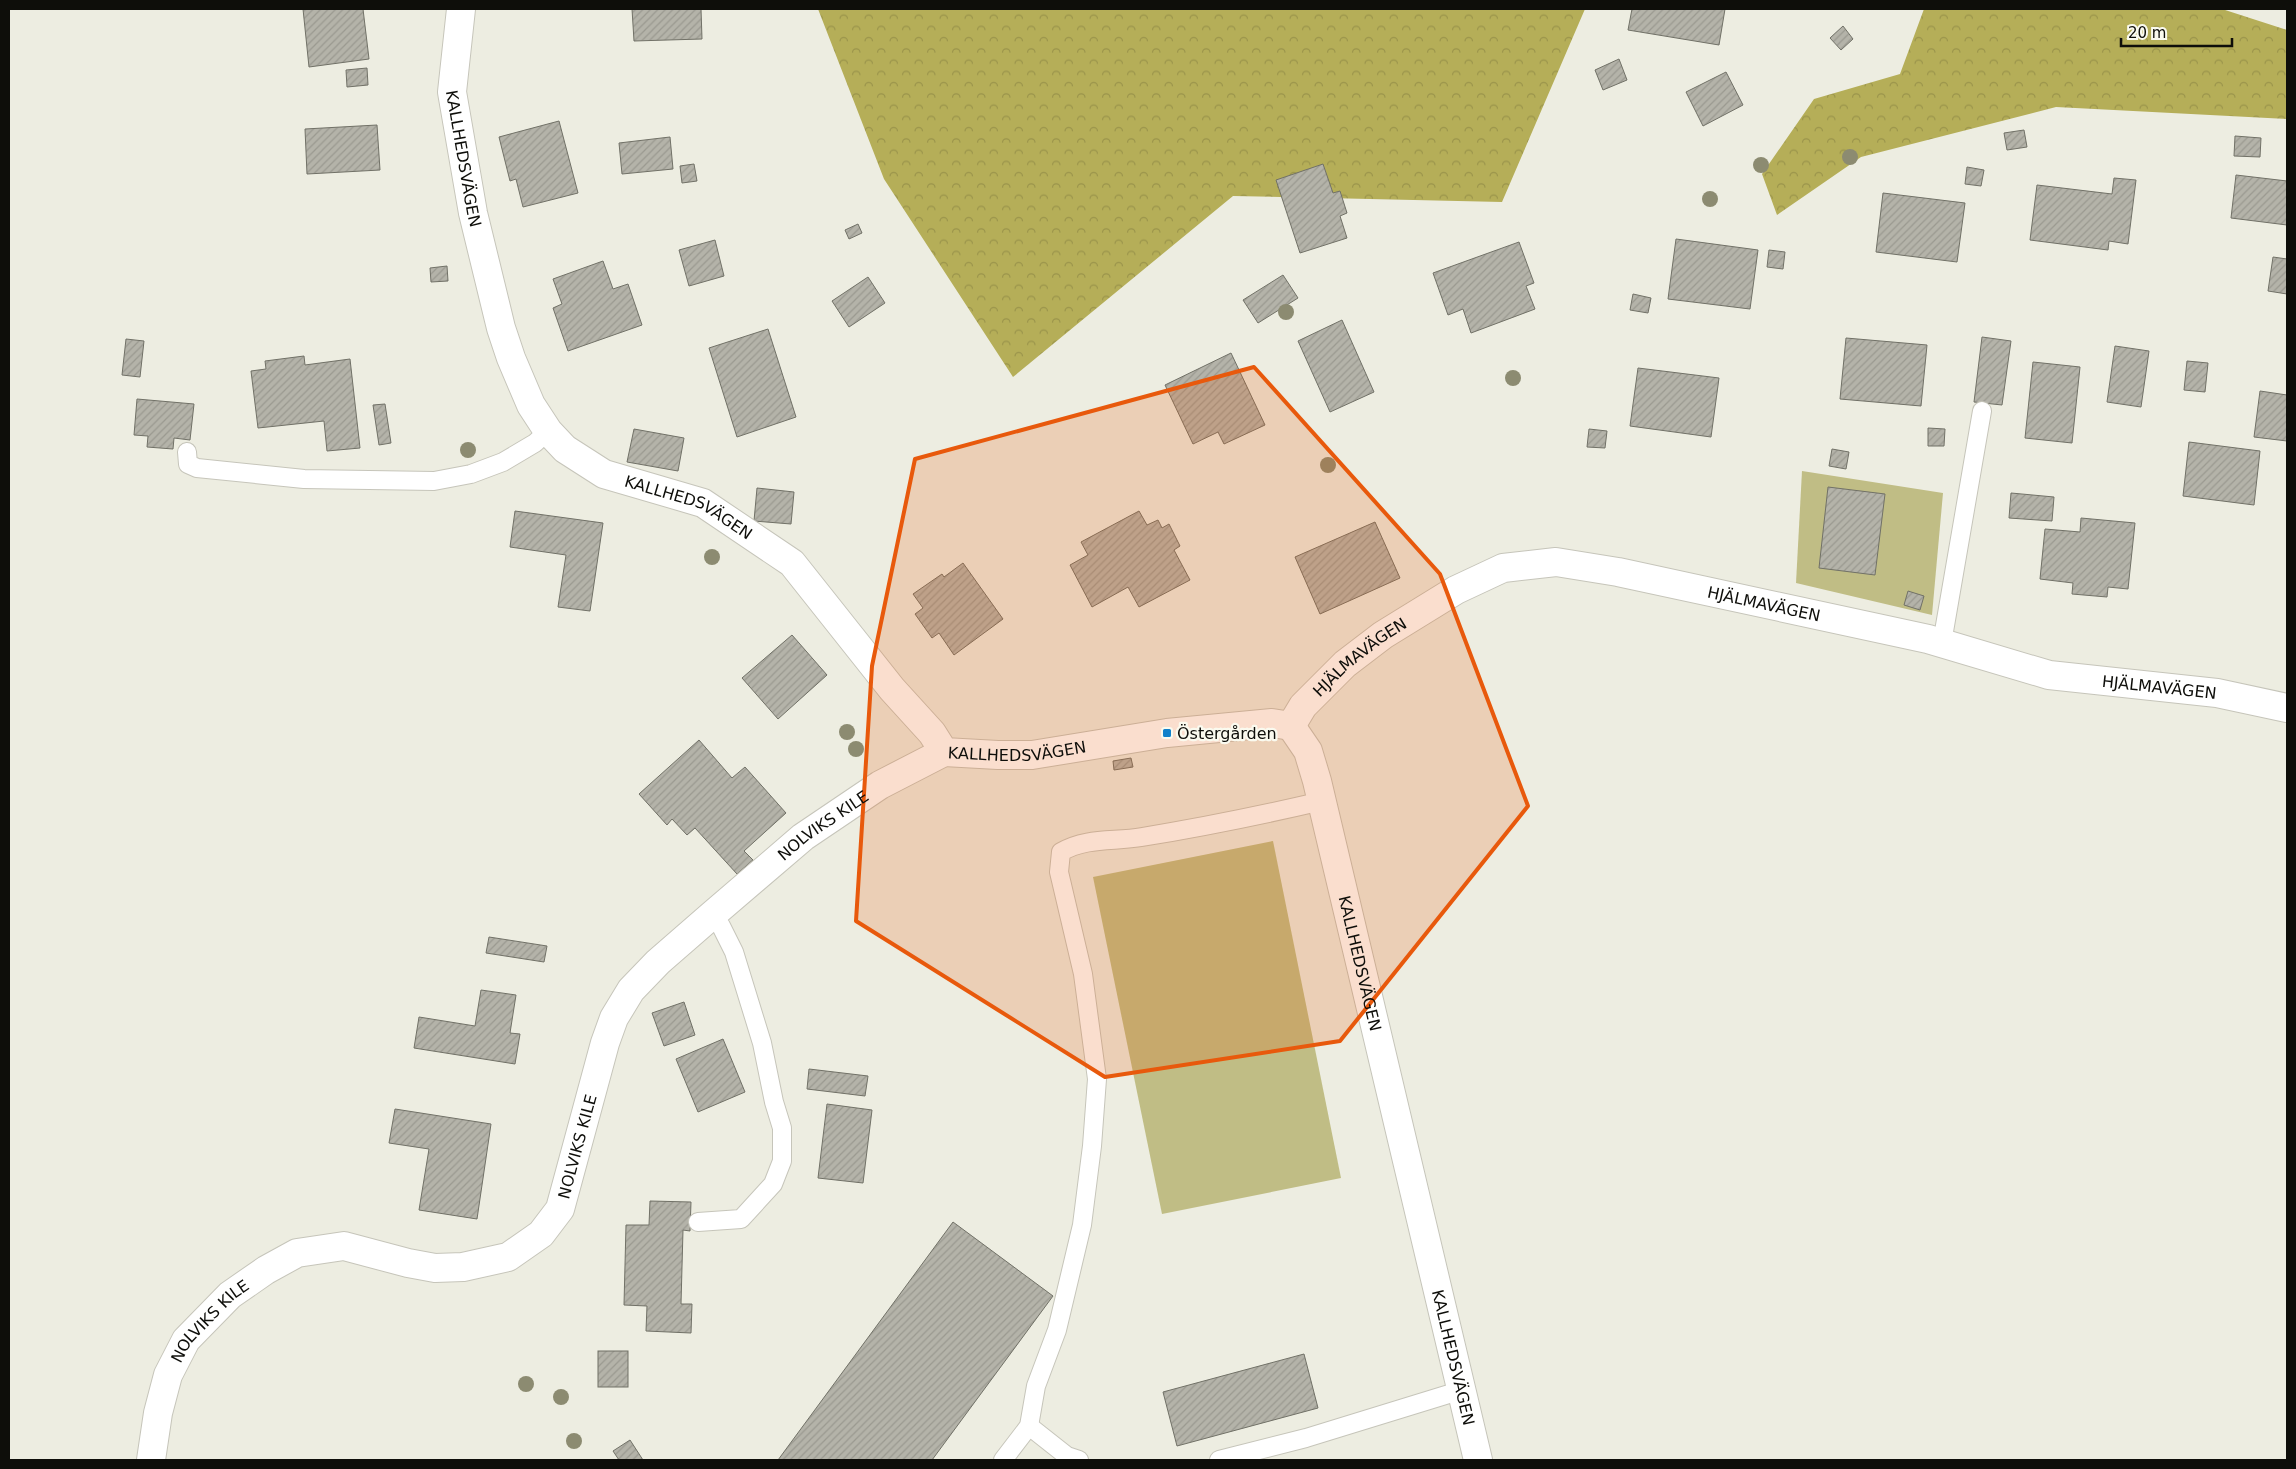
<svg xmlns="http://www.w3.org/2000/svg" width="2296" height="1469" font-family="'DejaVu Sans',sans-serif">
	<defs>
		<pattern id="forest-crowns" width="20" height="18" patternUnits="userSpaceOnUse" patternTransform="scale(1.25)"><rect width="20" height="18" fill="#b5ae58"/><path d="M2 6a3 3 0 1 1 6 0M12 15a3 3 0 1 1 6 0" fill="none" stroke="#9a944b"/></pattern>
		<pattern id="building-hatch" width="6" height="6" patternUnits="userSpaceOnUse" patternTransform="scale(1.25)"><rect width="6" height="6" fill="#b4b3a9"/><path d="M-1 1l2-2M0 6l6-6M5 7l2-2" fill="none" stroke="#9a9990"/></pattern>
	</defs>
	<rect width="100%" height="100%" fill="#edede1"/>
	<!-- forest -->
	<g fill="url(#forest-crowns)">
		<path d="M 818,9 L 1585,9 L 1502,202 L 1233,196 L 1013,377 L 884,179 Z"/>
		<path d="M 1924,9 L 2222,9 L 2287,30 L 2287,119 L 2056,107 L 1861,157 L 1777,215 L 1762,174 L 1814,99 L 1900,74 Z"/>
	</g>
	<!-- garden -->
	<g fill="#c0bd85">
		<path d="M 1802,471 L 1943,493 L 1932,615 L 1796,583 Z"/>
		<path d="M 1273,841 L 1341,1178 L 1162,1214 L 1093,877 Z"/>
	</g>
	<!-- building -->
	<g fill="url(#building-hatch)" stroke="#717167">
		<path d="M 303,9 L 363,9 L 369,59 L 309,67 Z"/>
		<path d="M 632,9 L 701,9 L 702,39 L 634,41 Z"/>
		<path d="M 1632,9 L 1725,9 L 1719,45 L 1628,30 Z"/>
		<path d="M 1843,26 L 1853,39 L 1841,50 L 1830,38 Z"/>
		<path d="M 1619,59 L 1627,80 L 1603,90 L 1595,70 Z"/>
		<path d="M 367,68 L 368,85 L 347,87 L 346,70 Z"/>
		<path d="M 1726,72 L 1743,105 L 1703,126 L 1686,92 Z"/>
		<path d="M 559,121 L 578,193 L 523,207 L 516,179 L 510,181 L 499,137 Z"/>
		<path d="M 377,125 L 380,170 L 307,174 L 305,129 Z"/>
		<path d="M 2024,130 L 2027,147 L 2007,150 L 2004,133 Z"/>
		<path d="M 2235,136 L 2261,138 L 2260,157 L 2234,156 Z"/>
		<path d="M 670,137 L 673,169 L 622,174 L 619,143 Z"/>
		<path d="M 694,164 L 697,181 L 682,183 L 680,166 Z"/>
		<path d="M 1323,164 L 1333,193 L 1340,191 L 1347,213 L 1340,216 L 1347,238 L 1300,253 L 1276,180 Z"/>
		<path d="M 1967,167 L 1984,170 L 1981,186 L 1965,184 Z"/>
		<path d="M 2236,175 L 2287,181 L 2287,225 L 2231,218 Z"/>
		<path d="M 2114,178 L 2136,180 L 2128,244 L 2109,241 L 2108,250 L 2030,240 L 2037,185 L 2112,194 Z"/>
		<path d="M 1883,193 L 1965,203 L 1957,262 L 1876,252 Z"/>
		<path d="M 858,224 L 862,233 L 849,239 L 845,230 Z"/>
		<path d="M 1676,239 L 1758,250 L 1750,309 L 1668,299 Z"/>
		<path d="M 715,240 L 724,276 L 689,286 L 679,250 Z"/>
		<path d="M 1519,242 L 1534,283 L 1526,286 L 1535,309 L 1471,333 L 1463,309 L 1448,315 L 1433,273 Z"/>
		<path d="M 1769,250 L 1785,252 L 1783,269 L 1767,267 Z"/>
		<path d="M 2273,257 L 2287,259 L 2287,294 L 2268,291 Z"/>
		<path d="M 603,261 L 613,289 L 628,284 L 642,325 L 568,351 L 553,308 L 562,304 L 553,279 Z"/>
		<path d="M 447,266 L 448,281 L 431,282 L 430,268 Z"/>
		<path d="M 1283,275 L 1298,298 L 1258,323 L 1243,300 Z"/>
		<path d="M 868,277 L 885,303 L 849,327 L 832,301 Z"/>
		<path d="M 1633,294 L 1651,298 L 1648,313 L 1630,310 Z"/>
		<path d="M 1342,320 L 1374,392 L 1330,412 L 1298,341 Z"/>
		<path d="M 768,329 L 796,417 L 737,437 L 709,348 Z"/>
		<path d="M 1982,337 L 2011,341 L 2002,405 L 1974,402 Z"/>
		<path d="M 1846,338 L 1927,345 L 1921,406 L 1840,399 Z"/>
		<path d="M 126,339 L 144,341 L 140,377 L 122,375 Z"/>
		<path d="M 2115,346 L 2149,351 L 2141,407 L 2107,402 Z"/>
		<path d="M 1231,353 L 1265,425 L 1224,444 L 1218,432 L 1193,444 L 1165,385 Z"/>
		<path d="M 304,356 L 305,365 L 350,359 L 360,448 L 327,451 L 324,421 L 258,428 L 251,371 L 266,369 L 265,361 Z"/>
		<path d="M 2187,361 L 2208,363 L 2205,392 L 2184,390 Z"/>
		<path d="M 2033,362 L 2080,367 L 2072,443 L 2025,438 Z"/>
		<path d="M 1638,368 L 1719,378 L 1711,437 L 1630,426 Z"/>
		<path d="M 2260,391 L 2287,395 L 2287,441 L 2254,437 Z"/>
		<path d="M 137,399 L 194,404 L 190,440 L 174,438 L 173,449 L 147,447 L 148,436 L 134,435 Z"/>
		<path d="M 385,404 L 391,443 L 379,445 L 373,405 Z"/>
		<path d="M 1928,428 L 1945,429 L 1944,446 L 1928,446 Z"/>
		<path d="M 634,429 L 684,438 L 678,471 L 627,462 Z"/>
		<path d="M 1589,429 L 1607,431 L 1605,448 L 1587,447 Z"/>
		<path d="M 2189,442 L 2260,451 L 2254,505 L 2183,496 Z"/>
		<path d="M 1832,449 L 1849,452 L 1846,469 L 1829,466 Z"/>
		<path d="M 1828,487 L 1885,494 L 1875,575 L 1819,568 Z"/>
		<path d="M 757,488 L 794,492 L 791,524 L 754,521 Z"/>
		<path d="M 2011,493 L 2054,497 L 2052,521 L 2009,518 Z"/>
		<path d="M 515,511 L 603,523 L 590,611 L 558,607 L 566,555 L 510,547 Z"/>
		<path d="M 1139,511 L 1147,525 L 1158,520 L 1162,528 L 1169,524 L 1180,546 L 1174,550 L 1190,580 L 1139,607 L 1128,587 L 1092,607 L 1070,565 L 1088,555 L 1081,542 Z"/>
		<path d="M 2081,518 L 2135,523 L 2128,589 L 2108,587 L 2107,597 L 2072,594 L 2073,583 L 2040,579 L 2045,529 L 2080,532 Z"/>
		<path d="M 1375,522 L 1400,578 L 1320,614 L 1295,557 Z"/>
		<path d="M 963,563 L 1003,619 L 954,655 L 939,633 L 932,638 L 915,614 L 923,608 L 913,594 L 942,574 L 944,577 Z"/>
		<path d="M 1908,591 L 1924,596 L 1920,610 L 1904,605 Z"/>
		<path d="M 792,635 L 827,675 L 778,719 L 742,678 Z"/>
		<path d="M 699,740 L 732,778 L 745,767 L 786,813 L 744,851 L 753,860 L 737,874 L 695,828 L 687,835 L 672,819 L 667,825 L 639,794 Z"/>
		<path d="M 1131,758 L 1133,767 L 1114,770 L 1113,761 Z"/>
		<path d="M 489,937 L 547,946 L 544,962 L 486,953 Z"/>
		<path d="M 481,990 L 516,995 L 510,1033 L 520,1034 L 515,1064 L 414,1048 L 419,1017 L 475,1026 Z"/>
		<path d="M 684,1002 L 695,1035 L 664,1046 L 652,1013 Z"/>
		<path d="M 723,1039 L 745,1092 L 698,1112 L 676,1059 Z"/>
		<path d="M 809,1069 L 868,1076 L 865,1096 L 807,1089 Z"/>
		<path d="M 827,1104 L 872,1110 L 863,1183 L 818,1178 Z"/>
		<path d="M 395,1109 L 491,1124 L 477,1219 L 419,1210 L 429,1149 L 389,1143 Z"/>
		<path d="M 650,1201 L 691,1202 L 690,1231 L 683,1230 L 681,1304 L 692,1304 L 691,1333 L 646,1331 L 647,1306 L 624,1305 L 626,1225 L 649,1225 Z"/>
		<path d="M 953,1222 L 1053,1296 L 932,1460 L 778,1460 Z"/>
		<rect x="598" y="1351" width="30" height="36"/>
		<path d="M 1304,1354 L 1318,1408 L 1177,1446 L 1163,1392 Z"/>
		<path d="M 630,1440 L 643,1460 L 619,1460 L 613,1451 Z"/>
	</g>
	<g fill="none" stroke-linecap="round" stroke-linejoin="round">
		<!-- lane casing -->
		<g stroke="#c6c5ba" stroke-width="20">
			<g id="lane">
				<path d="M 187,452 L 188,464 L 197,468 L 304,479 L 434,481 L 471,474 L 503,462 L 535,443 L 548,431"/>
				<path d="M 1942,643 L 1982,411"/>
				<path d="M 698,1222 L 741,1219 L 773,1184 L 782,1161 L 782,1128 L 774,1102 L 762,1043 L 734,952 L 721,926 L 712,915"/>
				<path d="M 1029,1426 L 1067,1456 L 1079,1460"/>
				<path d="M 1003,1460 L 1029,1426 L 1036,1386 L 1057,1330 L 1082,1225 L 1092,1146 L 1097,1079 L 1083,974 L 1059,872 L 1061,852 C 1087,837 1114,842 1142,837 C 1203,827 1262,815 1322,801"/>
				<path d="M 1219,1460 L 1306,1438 L 1462,1390"/>
			</g>
		</g>
		<!-- street casing -->
		<g stroke="#c6c5ba" stroke-width="30">
			<g id="street">
				<path id="s1" d="M 461,9 L 452,92 L 473,213 L 501,328 L 511,358 L 531,405 L 548,431 L 565,449 L 604,474 L 703,503 L 792,563 L 892,689 L 932,733 L 944,752 L 998,755 L 1032,755 L 1167,733 L 1272,723 L 1291,726 L 1303,706 L 1345,664 L 1383,635 L 1456,590 L 1503,568 L 1556,562 L 1618,572 L 1928,639 L 2049,675 L 2217,693 L 2287,708"/>
				<path id="s2" d="M 151,1460 L 158,1413 L 168,1375 L 186,1340 L 230,1295 L 266,1270 L 297,1253 L 344,1246 L 408,1263 L 435,1268 L 463,1267 L 508,1257 L 541,1234 L 560,1209 L 605,1043 L 614,1018 L 631,990 L 658,962 L 712,915 L 803,837 L 880,785 L 944,752"/>
			</g>
		</g>
		<!-- secondary casing -->
		<g stroke="#c6c5ba" stroke-width="30">
			<g id="secondary">
				<path id="s3" d="M 1291,726 L 1308,751 L 1317,781 L 1478,1460"/>
			</g>
		</g>
		<!-- lane -->
		<use href="#lane" stroke="#fff" stroke-width="18"/>
		<!-- street -->
		<use href="#street" stroke="#fff" stroke-width="28"/>
		<!-- secondary -->
		<use href="#secondary" stroke="#fff" stroke-width="28"/>
	</g>
	<!-- trees -->
	<g fill="#8c8b71">
		<circle cx="1850" cy="157" r="8"/>
		<circle cx="1761" cy="165" r="8"/>
		<circle cx="1710" cy="199" r="8"/>
		<circle cx="1286" cy="312" r="8"/>
		<circle cx="1513" cy="378" r="8"/>
		<circle cx="468" cy="450" r="8"/>
		<circle cx="1328" cy="465" r="8"/>
		<circle cx="712" cy="557" r="8"/>
		<circle cx="847" cy="732" r="8"/>
		<circle cx="856" cy="749" r="8"/>
		<circle cx="526" cy="1384" r="8"/>
		<circle cx="561" cy="1397" r="8"/>
		<circle cx="574" cy="1441" r="8"/>
	</g>
	<!-- marked area -->
	<path fill="#e8590c" fill-opacity="0.2" stroke="#e8590c" stroke-width="4" stroke-linejoin="round" d="M 1254,367 L 1440,574 L 1528,806 L 1340,1041 L 1105,1077 L 856,921 L 872,666 L 915,459 Z"/>
	<!-- markers -->
	<rect fill="#1181cb" stroke="#fafaef" stroke-width="2" x="1162" y="728" width="10" height="10" rx="2.5"/>
	<g text-anchor="middle" stroke-width="4.5" stroke-linejoin="round" paint-order="stroke">
		<!-- street labels -->
		<g font-size="16" fill="#0e0e0a" stroke="#fafaef">
			<text dy="6" stroke="none"><textPath href="#s1" startOffset="151">KALLHEDSVÄGEN</textPath></text>
			<text dy="6" stroke="none"><textPath href="#s1" startOffset="601">KALLHEDSVÄGEN</textPath></text>
			<text dy="6" stroke="none"><textPath href="#s1" startOffset="1846">HJÄLMAVÄGEN</textPath></text>
			<text dy="6" stroke="none"><textPath href="#s1" startOffset="1411">HJÄLMAVÄGEN</textPath></text>
			<text dy="6" stroke="none"><textPath href="#s1" startOffset="2251">HJÄLMAVÄGEN</textPath></text>
			<text dy="6" stroke="none"><textPath href="#s1" startOffset="1036">KALLHEDSVÄGEN</textPath></text>
			<text dy="6" stroke="none"><textPath href="#s2" startOffset="1040">NOLVIKS KILE</textPath></text>
			<text dy="6" stroke="none"><textPath href="#s3" startOffset="249">KALLHEDSVÄGEN</textPath></text>
			<text dy="6" stroke="none"><textPath href="#s2" startOffset="620">NOLVIKS KILE</textPath></text>
			<text dy="6" stroke="none"><textPath href="#s2" startOffset="156">NOLVIKS KILE</textPath></text>
			<text dy="6" stroke="none"><textPath href="#s3" startOffset="654">KALLHEDSVÄGEN</textPath></text>
		</g>
		<!-- poi labels -->
		<g font-size="16" fill="#0e0e0a" stroke="#fafaef" text-anchor="start">
			<text x="1177" y="739">Östergården</text>
		</g>
	</g>
	<!-- border -->
	<rect width="2296" height="1469" fill="none" stroke="#0e0e0a" stroke-width="20"/>
	<!-- scale -->
	<path d="M2121 38v8h111v-8" fill="none" stroke="#0e0e0a" stroke-width="2.5"/>
	<text x="2128" y="38" font-size="15" fill="#0e0e0a" stroke="#fafaef" stroke-width="4" paint-order="stroke">20 m</text>
</svg>
